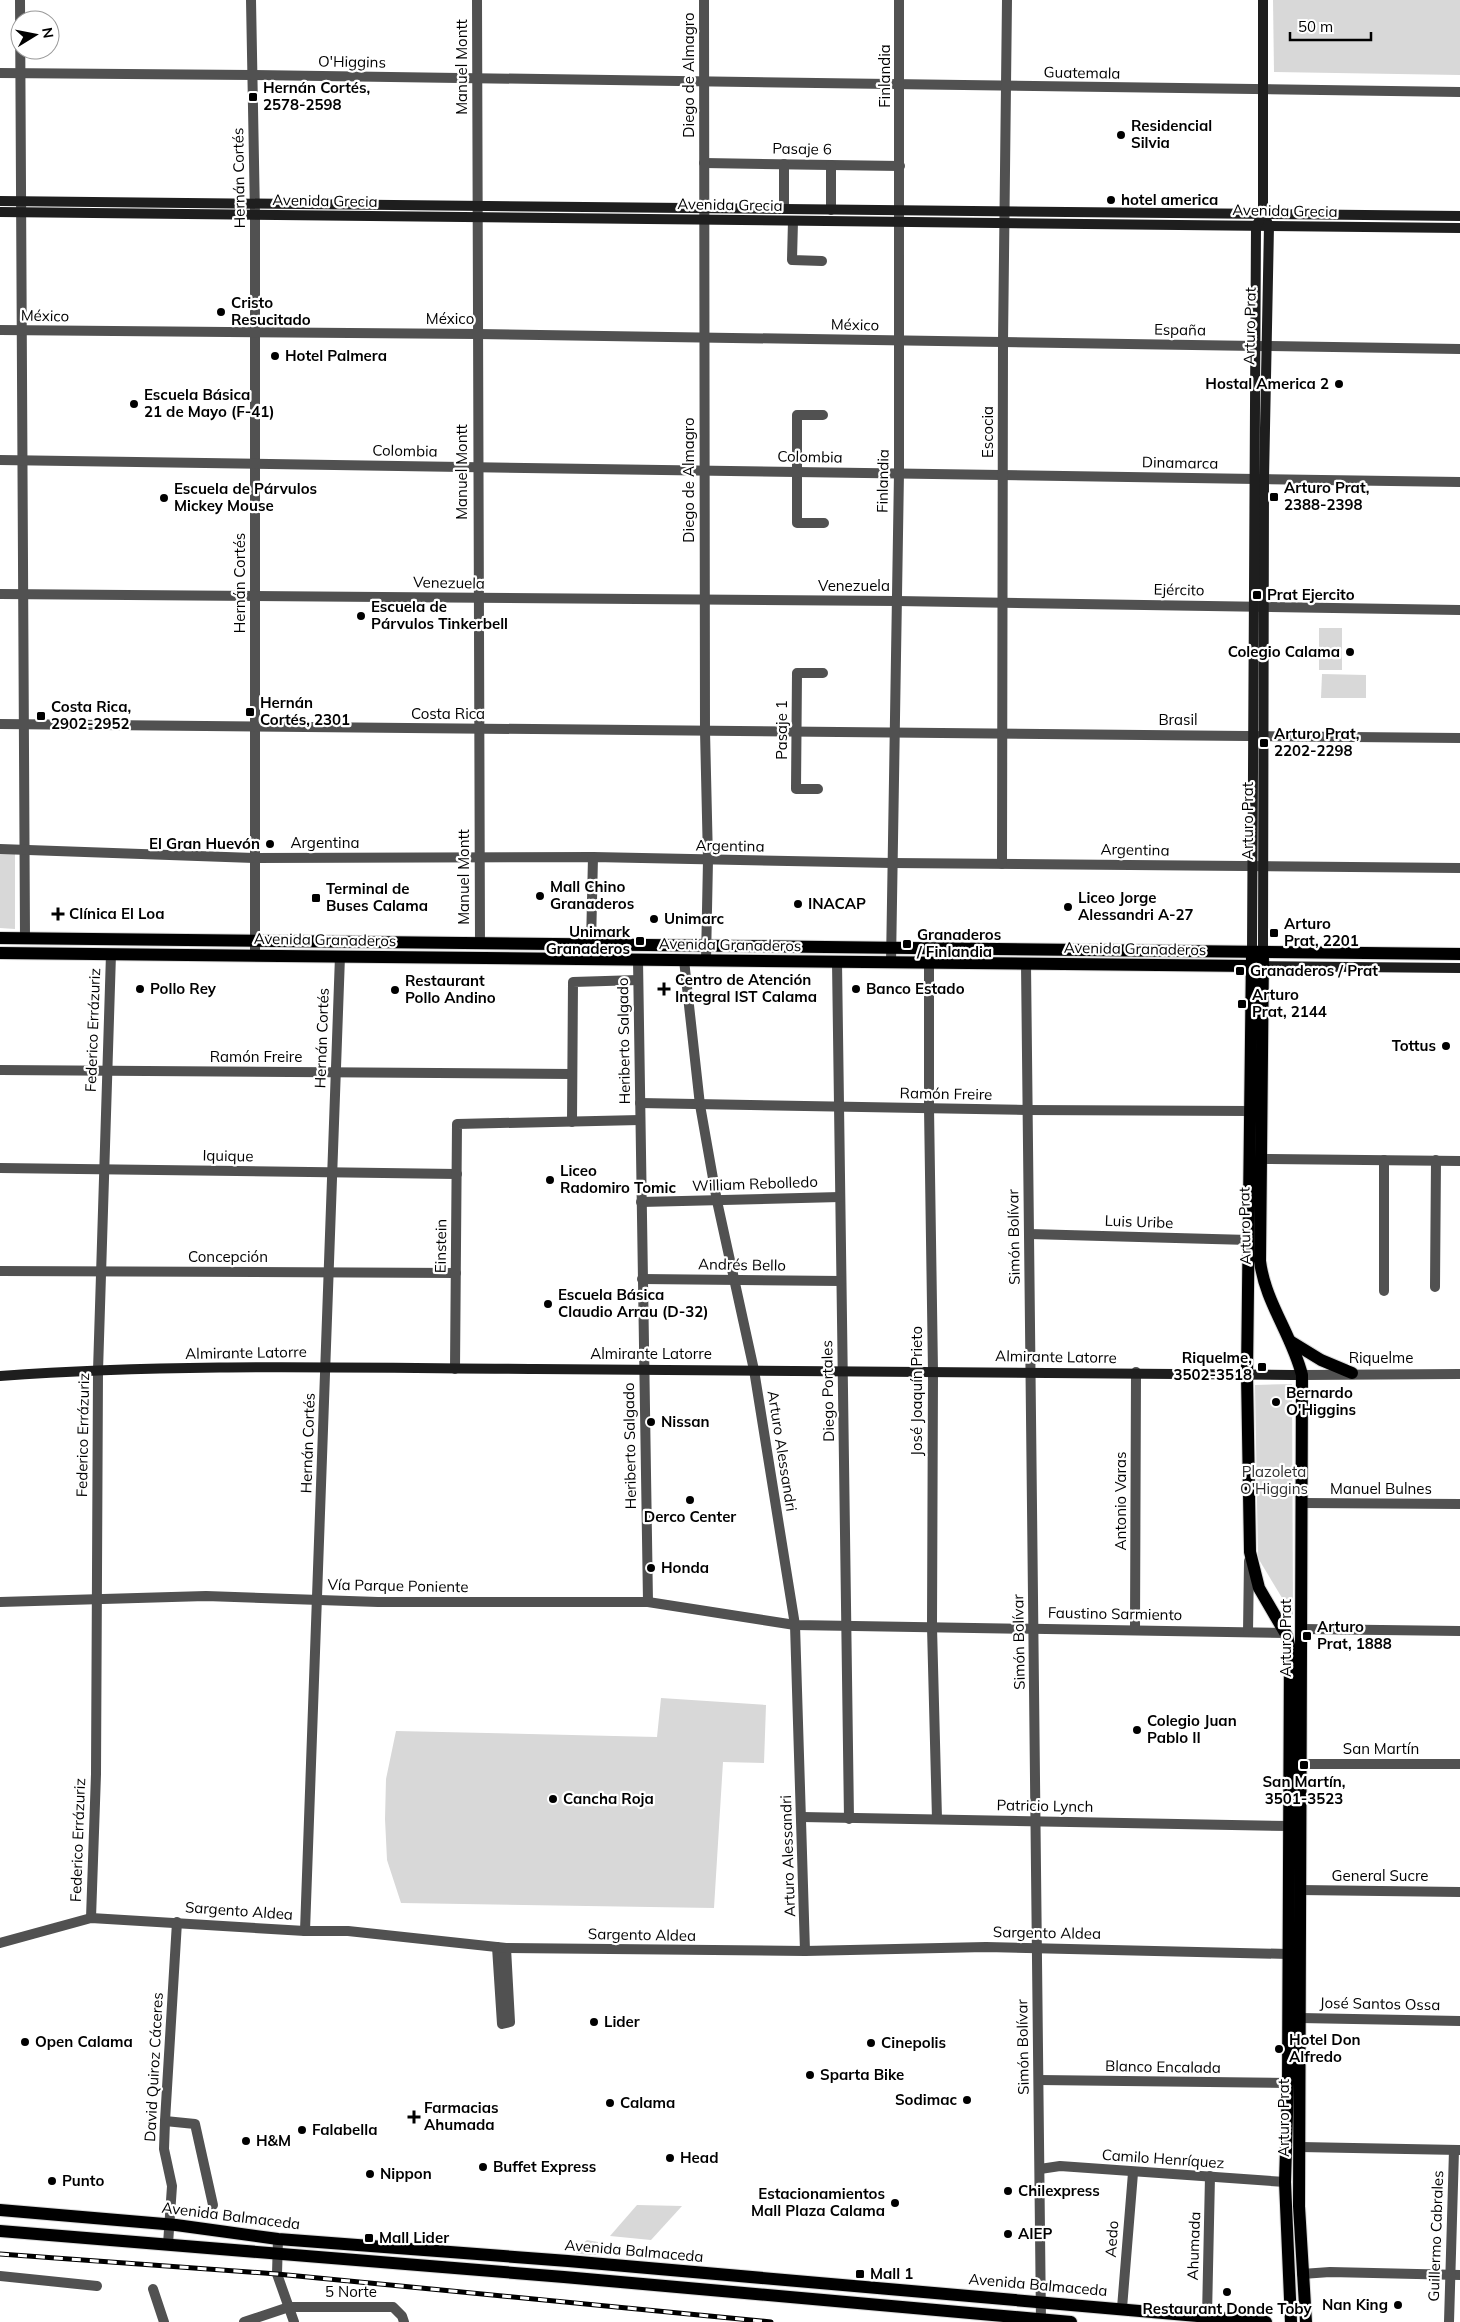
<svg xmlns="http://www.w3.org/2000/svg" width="1460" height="2322" font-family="Mulish,sans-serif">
	<rect width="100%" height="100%" fill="#fff"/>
	<!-- green -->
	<g fill="#d8d8d8">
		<path d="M 1273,0 L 1460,0 L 1460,75 L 1274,72 Z"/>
		<rect x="1319" y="628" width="23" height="42"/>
		<path d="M 1322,674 L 1366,675 L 1366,698 L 1321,698 Z"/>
		<path d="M 0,854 L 15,854 L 15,929 L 0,928 Z"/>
		<path d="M 1292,1384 L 1293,1616 L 1258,1558 L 1255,1385 Z"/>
		<path d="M 661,1698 L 766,1705 L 764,1763 L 723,1762 L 714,1908 L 401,1903 L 387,1860 L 385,1819 L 386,1779 L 396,1731 L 657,1737 Z"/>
		<path d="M 637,2205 L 682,2206 L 651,2240 L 610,2236 Z"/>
		<path d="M 587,2240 L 598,2242 L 596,2255 L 577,2254 L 574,2251 Z"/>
	</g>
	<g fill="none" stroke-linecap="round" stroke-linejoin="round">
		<!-- primary casing -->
		<g stroke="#dbdbdb" stroke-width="14">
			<g id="primary">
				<path d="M 0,938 L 1460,954"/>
				<path d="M 0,953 L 1252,966"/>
				<path d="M 1252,953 L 1247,1374 L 1250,1552 L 1259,1588 L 1287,1636 L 1290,1649 L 1288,2083 L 1285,2182 L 1291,2322"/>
				<path d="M 1263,953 L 1260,1261 C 1265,1302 1292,1335 1302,1375 L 1299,2206 L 1306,2322"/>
				<path d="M 1290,1341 L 1321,1360 L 1352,1373"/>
				<path d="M 0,2210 L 176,2225 L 278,2239 L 568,2261 L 1266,2322"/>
				<path d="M 0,2231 L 564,2277 L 1071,2322"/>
			</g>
		</g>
		<!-- minor -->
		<g stroke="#515151" stroke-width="10">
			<path d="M 20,0 L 25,938"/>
			<path d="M 251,0 L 255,215 L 255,955"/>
			<path d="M 477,0 L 480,943"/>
			<path d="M 0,73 L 252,75 L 1460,92"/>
			<path d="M 704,163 L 900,166"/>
			<path d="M 784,164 L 784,209"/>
			<path d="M 831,210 L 831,165"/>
			<path d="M 793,221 L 792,260 L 822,261"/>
			<path d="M 0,330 L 477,334 L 1460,349"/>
			<path d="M 823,415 L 797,415 L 797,523 L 824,523"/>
			<path d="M 0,460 L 1460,482"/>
			<path d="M 0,594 L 897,601 L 1460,610"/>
			<path d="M 0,724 L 1460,738"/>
			<path d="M 818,789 L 796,789 L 797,673 L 823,673"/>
			<path d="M 0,849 L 254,858 L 593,857 L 892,863 L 1460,868"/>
			<path d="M 1002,864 L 1003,342 L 1007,0"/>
			<path d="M 591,944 L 593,857"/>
			<path d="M 638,960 L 648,1602"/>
			<path d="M 684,960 L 700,1105 L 717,1201 L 754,1370 L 795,1625 L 805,1951"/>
			<path d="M 837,962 L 849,1819"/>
			<path d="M 891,963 L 899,473 L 899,0"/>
			<path d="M 929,963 L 929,1108 L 933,1371 L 932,1627 L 937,1819"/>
			<path d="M 0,1070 L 572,1074"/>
			<path d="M 640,1103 L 1027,1110 L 1251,1111"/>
			<path d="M 572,1122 L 573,982 L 638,980"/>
			<path d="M 1261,1159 L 1460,1161"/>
			<path d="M 0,1168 L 457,1174"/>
			<path d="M 641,1202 L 840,1197"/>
			<path d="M 1029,1234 L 1249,1240"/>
			<path d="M 0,1271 L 456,1273"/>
			<path d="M 642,1279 L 841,1281"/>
			<path d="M 1435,1287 L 1436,1160"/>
			<path d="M 1384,1291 L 1384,1160"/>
			<path d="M 455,1369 L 457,1124 L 640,1120"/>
			<path d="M 1303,1503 L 1460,1504"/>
			<path d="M 0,1602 L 206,1596 L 378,1602 L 648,1602 L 795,1625 L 1286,1633"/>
			<path d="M 1302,1629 L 1460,1631"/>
			<path d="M 1135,1630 L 1136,1372"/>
			<path d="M 1248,1632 L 1249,1561"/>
			<path d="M 1302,1764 L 1460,1764"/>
			<path d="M 802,1817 L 1288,1826"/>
			<path d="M 1300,1890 L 1460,1892"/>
			<path d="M 91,1918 L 96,1774 L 98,1371 L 111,954"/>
			<path d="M 305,1931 L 340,956"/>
			<path d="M 497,1947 L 502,2024 L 510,2022 L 506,1948"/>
			<path d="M 1300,2018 L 1460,2021"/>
			<path d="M 1039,2080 L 1288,2083"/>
			<path d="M 165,2121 L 195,2124 L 213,2205"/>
			<path d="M 1300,2147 L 1459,2150"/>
			<path d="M 1040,2169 L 1060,2166 L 1285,2182"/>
			<path d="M 278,2239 L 277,2274 L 294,2322"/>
			<path d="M 168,2244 L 172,2186 L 164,2149 L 165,2121 L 177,1922"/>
			<path d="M 1302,2274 L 1330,2272 L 1460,2275"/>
			<path d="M 0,2276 L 97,2286"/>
			<path d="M 153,2289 L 164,2322"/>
			<path d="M 1122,2308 L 1133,2173"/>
			<path d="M 1207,2316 L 1210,2176"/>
			<path d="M 244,2322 L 289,2307 L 393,2307 L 402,2316 L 404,2322"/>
			<path d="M 1449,2322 L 1454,2150"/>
		</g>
		<!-- tertiary -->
		<g stroke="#515151" stroke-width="10">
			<path d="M 704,0 L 705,731 L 708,860 L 706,960"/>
			<path d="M 1026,964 L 1041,2322"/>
			<path d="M 1302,1375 L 1460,1374"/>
			<path d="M 0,1943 L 91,1918 L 305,1931 L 348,1931 L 506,1948 L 805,1951 L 986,1947 L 1288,1954"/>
		</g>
		<!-- secondary -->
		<g stroke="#1e1e1e" stroke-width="10">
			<path d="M 1263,0 L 1263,213 L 1269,226 L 1264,479 L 1263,953"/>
			<path d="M 0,201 L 1460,216"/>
			<path d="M 0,212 L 1460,228"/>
			<path d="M 1252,953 L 1256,226 L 1259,221"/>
			<path d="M 1256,966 L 1460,968"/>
			<path d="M 0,1376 C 178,1363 358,1368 536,1369 C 792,1370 1047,1372 1302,1375"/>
		</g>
		<!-- primary -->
		<use href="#primary" stroke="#000" stroke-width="12"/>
		<!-- rail casing -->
		<g stroke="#000" stroke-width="5">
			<path id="rail" d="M 0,2254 L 277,2274 L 771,2322"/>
		</g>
		<!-- rail -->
		<use href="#rail" stroke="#fff" stroke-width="3" stroke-dasharray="9" stroke-linecap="butt"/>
	</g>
	<!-- markers -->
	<g fill="#000" stroke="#fff" stroke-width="2">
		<rect x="248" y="92" width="10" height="10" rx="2.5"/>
		<circle cx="1121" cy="135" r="5"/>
		<circle cx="1111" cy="200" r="5"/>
		<circle cx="221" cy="312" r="5"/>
		<circle cx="275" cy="356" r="5"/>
		<circle cx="1339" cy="384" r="5"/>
		<circle cx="134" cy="404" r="5"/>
		<rect x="1269" y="492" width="10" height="10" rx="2.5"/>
		<circle cx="164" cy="498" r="5"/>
		<rect x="1252" y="590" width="10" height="10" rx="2.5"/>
		<circle cx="361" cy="616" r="5"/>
		<circle cx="1350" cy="652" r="5"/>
		<rect x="245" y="707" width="10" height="10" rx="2.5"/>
		<rect x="36" y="711" width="10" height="10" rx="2.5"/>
		<rect x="1259" y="738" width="10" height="10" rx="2.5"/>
		<circle cx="270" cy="844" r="5"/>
		<circle cx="540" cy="896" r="5"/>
		<rect x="311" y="893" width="10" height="10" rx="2.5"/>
		<circle cx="798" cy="904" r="5"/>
		<circle cx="1068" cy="907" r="5"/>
		<path d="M55.5 906.5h5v5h5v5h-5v5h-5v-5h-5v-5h5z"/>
		<circle cx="654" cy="919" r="5"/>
		<rect x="1269" y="928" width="10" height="10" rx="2.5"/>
		<rect x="635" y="936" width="10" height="10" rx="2.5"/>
		<rect x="902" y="939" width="10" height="10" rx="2.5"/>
		<rect x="1235" y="966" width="10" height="10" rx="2.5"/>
		<circle cx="140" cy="989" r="5"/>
		<path d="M661.5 981.5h5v5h5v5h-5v5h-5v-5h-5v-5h5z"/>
		<circle cx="856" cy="989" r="5"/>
		<circle cx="395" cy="990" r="5"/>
		<rect x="1237" y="999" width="10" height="10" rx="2.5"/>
		<circle cx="1446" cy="1046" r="5"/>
		<circle cx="550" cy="1180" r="5"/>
		<circle cx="548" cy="1304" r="5"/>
		<rect x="1257" y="1362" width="10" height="10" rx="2.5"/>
		<circle cx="1276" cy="1402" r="5"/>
		<circle cx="651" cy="1422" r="5"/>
		<circle cx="690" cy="1500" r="5"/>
		<circle cx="651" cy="1568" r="5"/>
		<rect x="1302" y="1631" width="10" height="10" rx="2.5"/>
		<circle cx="1137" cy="1730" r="5"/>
		<rect x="1299" y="1760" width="10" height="10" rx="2.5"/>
		<circle cx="553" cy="1799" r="5"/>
		<circle cx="594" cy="2022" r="5"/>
		<circle cx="25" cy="2042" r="5"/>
		<circle cx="871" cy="2043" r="5"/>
		<circle cx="1279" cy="2049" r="5"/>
		<circle cx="810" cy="2075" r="5"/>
		<circle cx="967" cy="2100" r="5"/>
		<circle cx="610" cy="2103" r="5"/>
		<path d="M411.5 2109.5h5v5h5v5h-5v5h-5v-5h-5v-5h5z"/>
		<circle cx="302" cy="2130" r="5"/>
		<circle cx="246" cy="2141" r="5"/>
		<circle cx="670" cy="2158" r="5"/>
		<circle cx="483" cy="2167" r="5"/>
		<circle cx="370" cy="2174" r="5"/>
		<circle cx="52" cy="2181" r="5"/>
		<circle cx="1008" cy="2191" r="5"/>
		<circle cx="895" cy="2203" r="5"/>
		<circle cx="1008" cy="2234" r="5"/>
		<rect x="364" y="2233" width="10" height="10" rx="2.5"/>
		<rect x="855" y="2269" width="10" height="10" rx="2.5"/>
		<circle cx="1227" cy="2292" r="5"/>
		<circle cx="1398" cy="2305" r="5"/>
	</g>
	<g text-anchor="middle" stroke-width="4.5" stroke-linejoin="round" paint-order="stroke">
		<!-- street labels -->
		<g font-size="15" fill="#000" stroke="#fff">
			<text transform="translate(352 62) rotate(1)" y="5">O'Higgins</text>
			<text transform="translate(462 67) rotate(-90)" y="5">Manuel Montt</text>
			<text transform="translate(1082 73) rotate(1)" y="5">Guatemala</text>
			<text transform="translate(689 75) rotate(-90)" y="5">Diego de Almagro</text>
			<text transform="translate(885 76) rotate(-90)" y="5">Finlandia</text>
			<text transform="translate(802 149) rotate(1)" y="5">Pasaje 6</text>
			<text transform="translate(239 178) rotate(-91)" y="5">Hernán Cortés</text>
			<text transform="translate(325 201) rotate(1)" y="5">Avenida Grecia</text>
			<text transform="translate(730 205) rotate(1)" y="5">Avenida Grecia</text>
			<text transform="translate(1285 211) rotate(1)" y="5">Avenida Grecia</text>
			<text transform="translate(45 316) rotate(1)" y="5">México</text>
			<text x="450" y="324">México</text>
			<text transform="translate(855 325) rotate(1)" y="5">México</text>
			<text transform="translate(1250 326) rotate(-89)" y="5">Arturo Prat</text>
			<text transform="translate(1180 330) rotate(1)" y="5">España</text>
			<text transform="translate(988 432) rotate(-90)" y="5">Escocia</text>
			<text transform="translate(405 451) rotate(1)" y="5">Colombia</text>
			<text transform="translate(810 457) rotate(1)" y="5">Colombia</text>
			<text transform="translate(1180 463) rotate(1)" y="5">Dinamarca</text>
			<text transform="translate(462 472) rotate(-90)" y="5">Manuel Montt</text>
			<text transform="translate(689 480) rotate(-90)" y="5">Diego de Almagro</text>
			<text transform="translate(883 481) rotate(-89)" y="5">Finlandia</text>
			<text transform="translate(240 583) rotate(-90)" y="5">Hernán Cortés</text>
			<text transform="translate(449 583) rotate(1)" y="5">Venezuela</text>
			<text x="854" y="591">Venezuela</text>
			<text transform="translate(1179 590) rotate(1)" y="5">Ejército</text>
			<text x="448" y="719">Costa Rica</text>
			<text x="1178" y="725">Brasil</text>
			<text transform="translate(782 730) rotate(-90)" y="5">Pasaje 1</text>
			<text transform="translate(1248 821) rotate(-90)" y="5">Arturo Prat</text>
			<text x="325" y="848">Argentina</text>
			<text transform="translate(730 846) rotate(1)" y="5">Argentina</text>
			<text transform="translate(1135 850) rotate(1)" y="5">Argentina</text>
			<text transform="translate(464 877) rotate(-90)" y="5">Manuel Montt</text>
			<text transform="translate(325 940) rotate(1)" y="5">Avenida Granaderos</text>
			<text transform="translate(730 945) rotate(1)" y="5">Avenida Granaderos</text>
			<text transform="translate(1135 949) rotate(1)" y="5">Avenida Granaderos</text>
			<text transform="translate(93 1030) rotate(-88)" y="5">Federico Errázuriz</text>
			<text transform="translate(322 1038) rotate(-88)" y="5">Hernán Cortés</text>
			<text transform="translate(624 1041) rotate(-91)" y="5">Heriberto Salgado</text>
			<text x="256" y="1062">Ramón Freire</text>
			<text transform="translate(946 1094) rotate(1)" y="5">Ramón Freire</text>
			<text transform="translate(228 1156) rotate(1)" y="5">Iquique</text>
			<text transform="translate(755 1184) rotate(-2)" y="5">William Rebolledo</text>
			<text transform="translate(1139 1222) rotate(2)" y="5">Luis Uribe</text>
			<text transform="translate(1245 1226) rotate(-91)" y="5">Arturo Prat</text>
			<text transform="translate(1014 1237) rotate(-91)" y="5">Simón Bolívar</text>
			<text transform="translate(441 1246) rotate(-89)" y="5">Einstein</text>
			<text x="228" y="1262">Concepción</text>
			<text transform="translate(742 1265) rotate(1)" y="5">Andrés Bello</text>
			<text transform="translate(246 1353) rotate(-1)" y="5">Almirante Latorre</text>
			<text x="651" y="1359">Almirante Latorre</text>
			<text transform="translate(1056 1357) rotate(1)" y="5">Almirante Latorre</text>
			<text x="1381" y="1363">Riquelme</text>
			<text transform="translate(828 1391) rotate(-91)" y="5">Diego Portales</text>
			<text transform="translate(917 1391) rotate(-90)" y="5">José Joaquín Prieto</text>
			<text transform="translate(83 1435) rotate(-89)" y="5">Federico Errázuriz</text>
			<text transform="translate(308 1443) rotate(-88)" y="5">Hernán Cortés</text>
			<text transform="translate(630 1446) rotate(-91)" y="5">Heriberto Salgado</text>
			<text transform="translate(782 1451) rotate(81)" y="5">Arturo Alessandri</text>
			<text x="1381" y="1494">Manuel Bulnes</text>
			<text transform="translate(1121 1501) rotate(-90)" y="5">Antonio Varas</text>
			<text transform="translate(398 1586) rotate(1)" y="5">Vía Parque Poniente</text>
			<text transform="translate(1115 1614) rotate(1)" y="5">Faustino Sarmiento</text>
			<text transform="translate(1286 1638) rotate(-90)" y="5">Arturo Prat</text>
			<text transform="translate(1019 1642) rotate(-91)" y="5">Simón Bolívar</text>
			<text x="1381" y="1754">San Martín</text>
			<text transform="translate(1045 1806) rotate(1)" y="5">Patricio Lynch</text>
			<text transform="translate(78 1840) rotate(-88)" y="5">Federico Errázuriz</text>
			<text transform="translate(788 1856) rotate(-92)" y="5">Arturo Alessandri</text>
			<text x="1380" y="1881">General Sucre</text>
			<text transform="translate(239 1911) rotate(4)" y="5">Sargento Aldea</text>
			<text transform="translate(1047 1933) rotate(1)" y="5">Sargento Aldea</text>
			<text transform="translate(642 1935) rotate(1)" y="5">Sargento Aldea</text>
			<text transform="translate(1380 2004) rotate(1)" y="5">José Santos Ossa</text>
			<text transform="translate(1023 2047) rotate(-91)" y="5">Simón Bolívar</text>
			<text transform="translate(154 2067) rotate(-87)" y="5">David Quiroz Cáceres</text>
			<text transform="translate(1163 2067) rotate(1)" y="5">Blanco Encalada</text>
			<text transform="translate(1284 2118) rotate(-90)" y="5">Arturo Prat</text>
			<text transform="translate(1163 2159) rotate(4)" y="5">Camilo Henríquez</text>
			<text transform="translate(231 2216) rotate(7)" y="5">Avenida Balmaceda</text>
			<text transform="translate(1436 2236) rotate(-88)" y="5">Guillermo Cabrales</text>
			<text transform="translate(1112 2239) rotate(-86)" y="5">Aedo</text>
			<text transform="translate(1194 2246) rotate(-88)" y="5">Ahumada</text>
			<text transform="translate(634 2251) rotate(5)" y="5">Avenida Balmaceda</text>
			<text transform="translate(1038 2285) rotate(5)" y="5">Avenida Balmaceda</text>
			<text x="351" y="2297">5 Norte</text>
		</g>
		<!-- poi labels -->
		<g font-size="15" font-weight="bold" fill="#000" stroke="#fff" text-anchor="start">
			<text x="263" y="93">Hernán Cortés,<tspan x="263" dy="17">2578-2598</tspan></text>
			<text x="1131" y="131">Residencial<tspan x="1131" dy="17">Silvia</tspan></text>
			<text x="1121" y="205">hotel america</text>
			<text x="231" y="308">Cristo<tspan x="231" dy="17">Resucitado</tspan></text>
			<text x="285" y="361">Hotel Palmera</text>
			<text x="1329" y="389" text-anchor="end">Hostal America 2</text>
			<text x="144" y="400">Escuela Básica<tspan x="144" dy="17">21 de Mayo (F-41)</tspan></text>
			<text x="1284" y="493">Arturo Prat,<tspan x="1284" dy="17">2388-2398</tspan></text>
			<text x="174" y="494">Escuela de Párvulos<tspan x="174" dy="17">Mickey Mouse</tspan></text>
			<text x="1267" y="600">Prat Ejercito</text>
			<text x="371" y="612">Escuela de<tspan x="371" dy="17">Párvulos Tinkerbell</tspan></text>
			<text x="1340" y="657" text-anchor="end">Colegio Calama</text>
			<text x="260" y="708">Hernán<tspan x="260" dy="17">Cortés, 2301</tspan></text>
			<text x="51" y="712">Costa Rica,<tspan x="51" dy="17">2902-2952</tspan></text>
			<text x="1274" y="739">Arturo Prat,<tspan x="1274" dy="17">2202-2298</tspan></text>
			<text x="260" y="849" text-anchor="end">El Gran Huevón</text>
			<text x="550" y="892">Mall Chino<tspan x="550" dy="17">Granaderos</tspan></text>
			<text x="326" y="894">Terminal de<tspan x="326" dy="17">Buses Calama</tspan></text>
			<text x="1078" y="903">Liceo Jorge<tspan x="1078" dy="17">Alessandri A-27</tspan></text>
			<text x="808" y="909">INACAP</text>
			<text x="69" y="919">Clínica El Loa</text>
			<text x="664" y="924">Unimarc</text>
			<text x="1284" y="929">Arturo<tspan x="1284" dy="17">Prat, 2201</tspan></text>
			<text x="630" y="937" text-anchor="end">Unimark<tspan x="630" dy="17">Granaderos</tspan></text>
			<text x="917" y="940">Granaderos<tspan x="917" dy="17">/ Finlandia</tspan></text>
			<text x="1250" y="976">Granaderos / Prat</text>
			<text x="675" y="985">Centro de Atención<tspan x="675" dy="17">Integral IST Calama</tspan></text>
			<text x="405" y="986">Restaurant<tspan x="405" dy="17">Pollo Andino</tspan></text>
			<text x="150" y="994">Pollo Rey</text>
			<text x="866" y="994">Banco Estado</text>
			<text x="1252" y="1000">Arturo<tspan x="1252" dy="17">Prat, 2144</tspan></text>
			<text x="1436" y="1051" text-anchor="end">Tottus</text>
			<text x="560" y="1176">Liceo<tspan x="560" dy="17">Radomiro Tomic</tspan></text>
			<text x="558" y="1300">Escuela Básica<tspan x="558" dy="17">Claudio Arrau (D-32)</tspan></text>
			<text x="1252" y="1363" text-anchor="end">Riquelme,<tspan x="1252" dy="17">3502-3518</tspan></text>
			<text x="1286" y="1398">Bernardo<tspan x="1286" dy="17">O'Higgins</tspan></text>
			<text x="661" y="1427">Nissan</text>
			<text x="690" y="1522" text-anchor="middle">Derco Center</text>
			<text x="661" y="1573">Honda</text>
			<text x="1317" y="1632">Arturo<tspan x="1317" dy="17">Prat, 1888</tspan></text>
			<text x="1147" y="1726">Colegio Juan<tspan x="1147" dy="17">Pablo II</tspan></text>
			<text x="1304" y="1787" text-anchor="middle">San Martín,<tspan x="1304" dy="17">3501-3523</tspan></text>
			<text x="563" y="1804">Cancha Roja</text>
			<text x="604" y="2027">Lider</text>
			<text x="1289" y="2045">Hotel Don<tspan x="1289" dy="17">Alfredo</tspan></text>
			<text x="35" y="2047">Open Calama</text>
			<text x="881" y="2048">Cinepolis</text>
			<text x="820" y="2080">Sparta Bike</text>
			<text x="957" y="2105" text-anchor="end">Sodimac</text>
			<text x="620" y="2108">Calama</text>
			<text x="424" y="2113">Farmacias<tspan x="424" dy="17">Ahumada</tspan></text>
			<text x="312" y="2135">Falabella</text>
			<text x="256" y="2146">H&amp;M</text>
			<text x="680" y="2163">Head</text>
			<text x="493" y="2172">Buffet Express</text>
			<text x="380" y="2179">Nippon</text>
			<text x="62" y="2186">Punto</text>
			<text x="1018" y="2196">Chilexpress</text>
			<text x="885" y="2199" text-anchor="end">Estacionamientos<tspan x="885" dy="17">Mall Plaza Calama</tspan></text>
			<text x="1018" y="2239">AIEP</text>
			<text x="379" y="2243">Mall Lider</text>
			<text x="870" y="2279">Mall 1</text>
			<text x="1388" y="2310" text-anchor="end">Nan King</text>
			<text x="1227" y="2314" text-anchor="middle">Restaurant Donde Toby</text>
		</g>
		<!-- park labels -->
		<g font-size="15" fill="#2f2f2f" stroke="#fff">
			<text x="1274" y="1477">Plazoleta<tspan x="1274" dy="17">O'Higgins</tspan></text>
		</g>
	</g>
	<!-- north arrow -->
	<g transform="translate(35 35) rotate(80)"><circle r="24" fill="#ffffff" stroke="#999999"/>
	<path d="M0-4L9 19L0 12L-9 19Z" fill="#000000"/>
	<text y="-8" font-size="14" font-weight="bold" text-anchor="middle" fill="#000000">N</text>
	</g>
	<!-- scale -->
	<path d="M1290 32v8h81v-8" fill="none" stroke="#000000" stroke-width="2.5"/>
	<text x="1298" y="32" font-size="15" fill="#000000" stroke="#ffffff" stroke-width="4" paint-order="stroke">50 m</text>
</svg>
